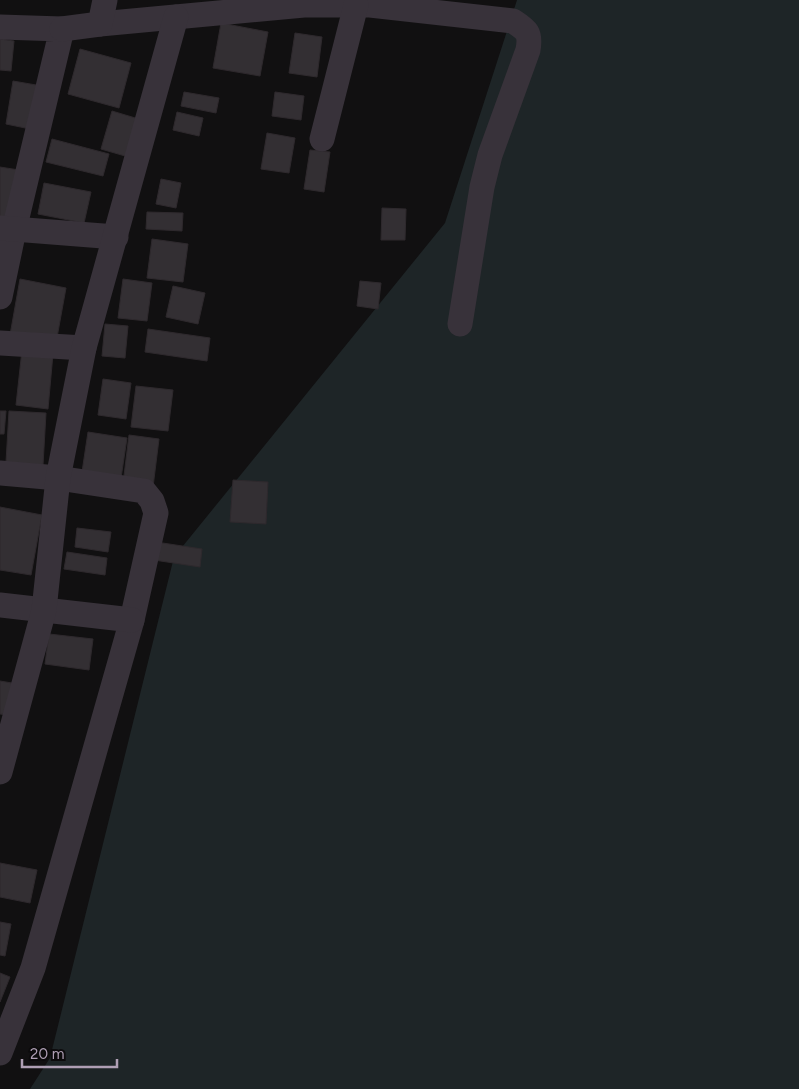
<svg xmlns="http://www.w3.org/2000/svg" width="799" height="1089" font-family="Figtree,sans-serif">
	<rect width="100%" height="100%" fill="#111011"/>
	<!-- green -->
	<path fill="#1e2527" d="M 517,0 L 799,0 L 799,1089 L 30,1089 L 50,1058 L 174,557 L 445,223 Z"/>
	<!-- building -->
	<g fill="#332f33" stroke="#2e292d">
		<path d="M 221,23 L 268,32 L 260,76 L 213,68 Z"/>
		<path d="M 295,33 L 322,37 L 317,77 L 289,73 Z"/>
		<path d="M 0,39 L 14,41 L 11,71 L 0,70 Z"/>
		<path d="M 80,49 L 131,63 L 119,108 L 68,94 Z"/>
		<path d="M 13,81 L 42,86 L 35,130 L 6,124 Z"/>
		<path d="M 184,92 L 219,98 L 216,113 L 181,106 Z"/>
		<path d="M 275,92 L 304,96 L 301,120 L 272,116 Z"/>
		<path d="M 112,111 L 142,120 L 132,158 L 101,149 Z"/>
		<path d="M 177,112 L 203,118 L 199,136 L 173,130 Z"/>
		<path d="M 267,133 L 295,138 L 289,173 L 261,169 Z"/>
		<path d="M 52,139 L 109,154 L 103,176 L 46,162 Z"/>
		<path d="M 310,150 L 330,152 L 324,192 L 304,189 Z"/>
		<path d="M 0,167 L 19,170 L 10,226 L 0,224 Z"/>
		<path d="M 161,179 L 181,183 L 176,208 L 156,204 Z"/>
		<path d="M 44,183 L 91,192 L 84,223 L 38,214 Z"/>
		<path d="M 382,208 L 406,209 L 405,240 L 381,240 Z"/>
		<path d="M 147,212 L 183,213 L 182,231 L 146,229 Z"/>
		<path d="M 152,239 L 188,244 L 183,282 L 147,278 Z"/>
		<path d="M 20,279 L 66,288 L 56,343 L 10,335 Z"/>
		<path d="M 123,279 L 152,283 L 147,321 L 118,318 Z"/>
		<path d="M 360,281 L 381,283 L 378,309 L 357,306 Z"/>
		<path d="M 173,286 L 205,293 L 198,324 L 166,317 Z"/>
		<path d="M 105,324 L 128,326 L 125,358 L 102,356 Z"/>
		<path d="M 148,329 L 210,338 L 207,361 L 145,352 Z"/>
		<path d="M 22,350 L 53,354 L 48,409 L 16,405 Z"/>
		<path d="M 103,379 L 131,383 L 126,419 L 98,415 Z"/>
		<path d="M 136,386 L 173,390 L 168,431 L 131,427 Z"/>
		<path d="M 0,411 L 6,411 L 4,434 L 0,434 Z"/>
		<path d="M 9,411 L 46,413 L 43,465 L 6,462 Z"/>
		<path d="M 88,432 L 127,438 L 121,478 L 82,472 Z"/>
		<path d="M 129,435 L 159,439 L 153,487 L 123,484 Z"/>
		<path d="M 233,480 L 268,482 L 266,524 L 230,522 Z"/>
		<path d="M 0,507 L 42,515 L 31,575 L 0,570 Z"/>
		<path d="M 77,528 L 111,532 L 108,552 L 75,547 Z"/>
		<path d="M 156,542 L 202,549 L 200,567 L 154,560 Z"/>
		<path d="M 67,552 L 107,558 L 105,575 L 64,569 Z"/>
		<path d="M 49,634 L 93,639 L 89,670 L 45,664 Z"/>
		<path d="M 0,681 L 18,684 L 14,716 L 0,714 Z"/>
		<path d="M 0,863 L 37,870 L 30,903 L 0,897 Z"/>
		<path d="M 0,922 L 11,924 L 5,956 L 0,955 Z"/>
		<path d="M 0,973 L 10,977 L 0,1002 Z"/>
	</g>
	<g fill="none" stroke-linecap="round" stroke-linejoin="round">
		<!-- street -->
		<g stroke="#38323a" stroke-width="25">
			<path d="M 100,24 L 304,5 L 370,5 L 513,21 C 527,30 531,33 528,50 L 490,155 L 482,187 L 460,324"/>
			<path d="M 0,27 L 62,29 L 14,230 L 0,297"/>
			<path d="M 62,29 L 100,24 L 105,0"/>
			<path d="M 322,139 L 356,5"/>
			<path d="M 0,228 L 116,237"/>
			<path d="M 0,343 L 84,348"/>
			<path d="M 0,473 L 58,478 L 144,491 L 152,501 L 156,513 L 132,620 L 33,968 L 0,1053"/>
			<path d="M 0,605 L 132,620"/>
			<path d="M 0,772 L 44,610 L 58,478 L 84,348 L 176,17"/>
		</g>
	</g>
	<!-- scale -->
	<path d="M22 1059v8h95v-8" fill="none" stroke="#af9fb4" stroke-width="2.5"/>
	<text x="30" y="1059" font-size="15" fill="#af9fb4" stroke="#0c0b0c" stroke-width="4" paint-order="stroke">20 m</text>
</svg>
